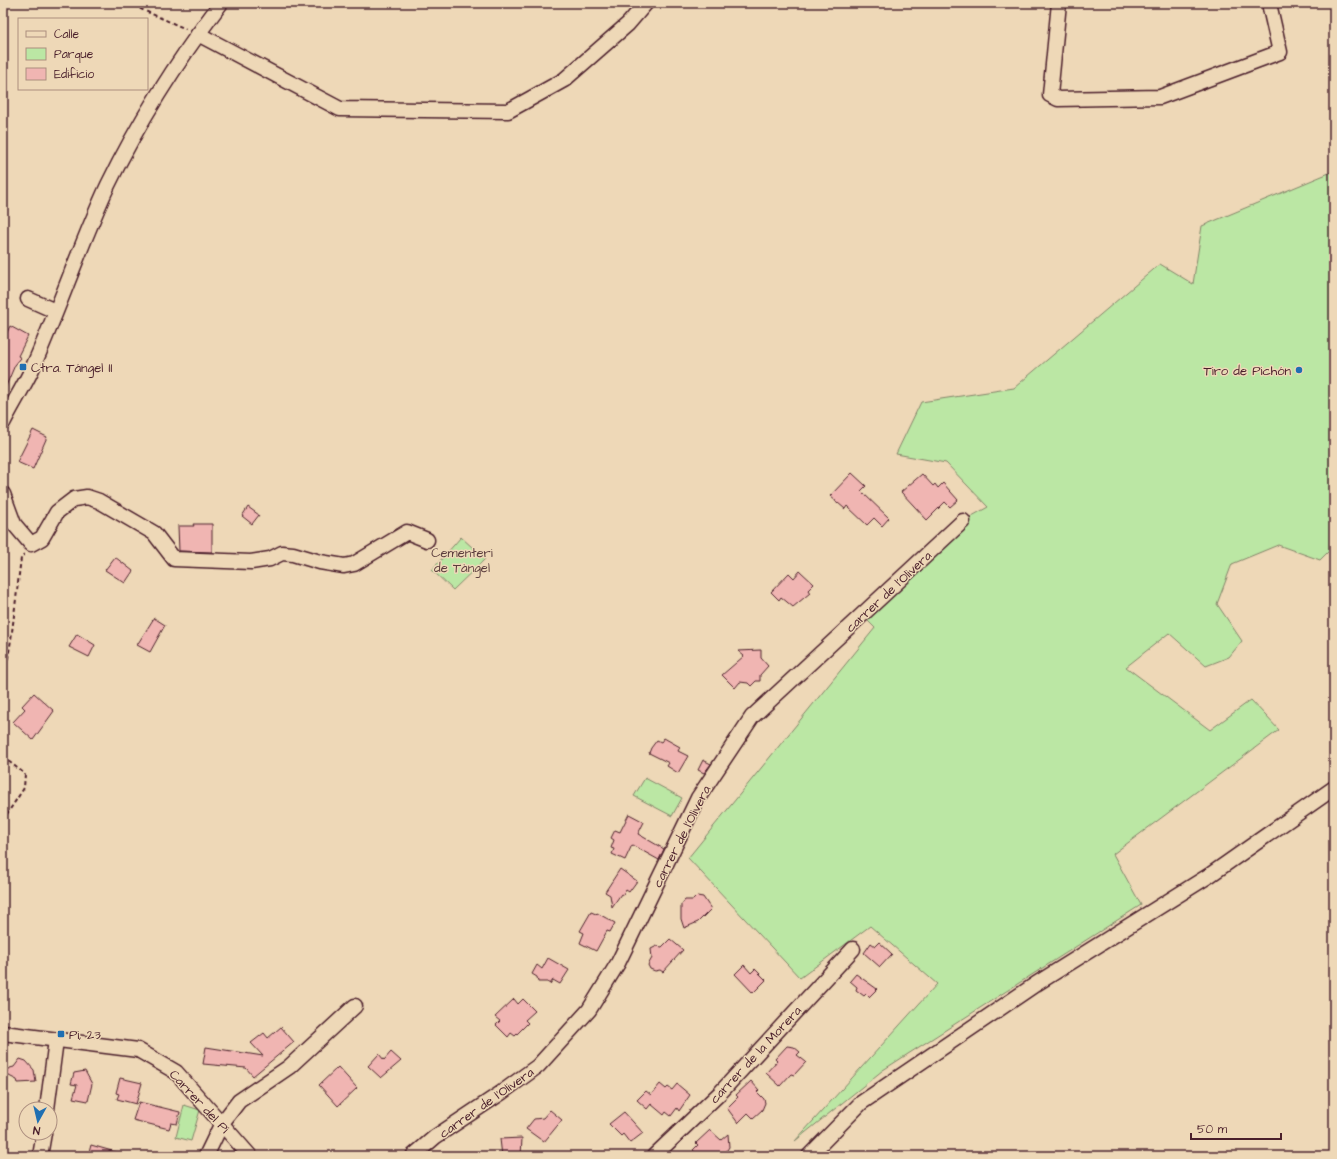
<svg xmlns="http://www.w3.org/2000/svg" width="1337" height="1159" font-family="'Architects Daughter',sans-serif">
	<rect width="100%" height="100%" fill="#eed8b7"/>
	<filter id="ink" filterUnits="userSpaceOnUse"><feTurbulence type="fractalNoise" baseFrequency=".025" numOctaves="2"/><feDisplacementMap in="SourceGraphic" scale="8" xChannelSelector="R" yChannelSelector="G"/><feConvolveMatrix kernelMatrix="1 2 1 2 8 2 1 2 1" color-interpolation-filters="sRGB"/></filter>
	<g filter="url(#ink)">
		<!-- green -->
		<g fill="#bbe7a4" stroke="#828368">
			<path d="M 1334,171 L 1334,546 L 1320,560 L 1278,545 L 1232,564 L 1217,604 L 1242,641 L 1229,657 L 1206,666 L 1169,633 L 1126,667 L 1210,730 L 1251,700 L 1279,730 L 1113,854 L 1141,905 L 883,1070 L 795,1141 L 937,984 L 870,926 L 800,978 L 688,858 L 875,628 L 862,615 L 963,521 L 988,507 L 946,463 L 896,454 L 921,402 L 1014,388 L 1160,264 L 1193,284 L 1202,226 Z"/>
			<path d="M 461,537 L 485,559 L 453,590 L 432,570 Z"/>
			<path d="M 645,778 L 682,798 L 672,816 L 634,796 Z"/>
			<path d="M 184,1105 L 200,1110 L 191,1141 L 176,1137 Z"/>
		</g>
		<!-- building -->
		<g fill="#f0b5b2" stroke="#4a1f2b">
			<path d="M 10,326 L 28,336 L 18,356 L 21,358 L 15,365 L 3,393 L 3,341 Z"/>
			<path d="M 33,430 L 47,437 L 33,469 L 17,462 Z"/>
			<path d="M 852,473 L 866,486 L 861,491 L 889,518 L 882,526 L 874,518 L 867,525 L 847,506 L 845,509 L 830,496 Z"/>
			<path d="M 922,474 L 933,486 L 935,484 L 938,488 L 943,483 L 958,500 L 950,507 L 945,502 L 927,520 L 901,492 Z"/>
			<path d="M 248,507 L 259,515 L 252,524 L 242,516 Z"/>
			<path d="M 193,524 L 212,524 L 212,552 L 179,551 L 178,526 L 194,526 Z"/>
			<path d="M 115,557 L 133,571 L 125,583 L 105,570 Z"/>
			<path d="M 800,571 L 814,584 L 808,590 L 810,593 L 793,607 L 781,597 L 779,600 L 771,592 L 789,573 L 794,578 Z"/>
			<path d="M 154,618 L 165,625 L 150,652 L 137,645 Z"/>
			<path d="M 77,634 L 95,645 L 89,657 L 69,647 Z"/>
			<path d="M 761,650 L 761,658 L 768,666 L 760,675 L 760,681 L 756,681 L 751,686 L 748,683 L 740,682 L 735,688 L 722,675 L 744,656 L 738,651 Z"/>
			<path d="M 34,693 L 54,711 L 33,740 L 13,722 L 25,709 L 22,706 Z"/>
			<path d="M 664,738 L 680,747 L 678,751 L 688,756 L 678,773 L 667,766 L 669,763 L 649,753 L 651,748 L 657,740 L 661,742 Z"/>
			<path d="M 703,760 L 711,764 L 704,773 L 698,770 Z"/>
			<path d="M 629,814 L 644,822 L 638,834 L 664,849 L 659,860 L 632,845 L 625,860 L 612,854 L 614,849 L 611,848 L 614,840 L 611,838 L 615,830 L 620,832 Z"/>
			<path d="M 620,869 L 637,881 L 629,892 L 626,890 L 623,895 L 621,894 L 612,907 L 610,895 L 605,892 Z"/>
			<path d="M 697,896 L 703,897 L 711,909 L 698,922 L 684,928 L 681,919 L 681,905 L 685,900 L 693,900 Z"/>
			<path d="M 591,912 L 596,914 L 597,913 L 615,923 L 610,932 L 607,931 L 596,951 L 580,943 L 584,933 L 580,931 Z"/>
			<path d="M 670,939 L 683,950 L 663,972 L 660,970 L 655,971 L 650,969 L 648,965 L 652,958 L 651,949 L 657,946 L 662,947 Z"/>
			<path d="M 879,942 L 892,954 L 880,967 L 864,953 L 871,943 L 875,946 Z"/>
			<path d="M 548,958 L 569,970 L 560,984 L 553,980 L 550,984 L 547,982 L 538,982 L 537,977 L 532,974 L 537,965 L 542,969 Z"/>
			<path d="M 744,965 L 751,973 L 755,969 L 766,980 L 753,993 L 735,974 Z"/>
			<path d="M 856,974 L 877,989 L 869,997 L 866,994 L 864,996 L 856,990 L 857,987 L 850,981 Z"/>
			<path d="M 514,999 L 518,1004 L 523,999 L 535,1011 L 525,1020 L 528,1023 L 515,1036 L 511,1033 L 508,1037 L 496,1025 L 500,1021 L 495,1017 Z"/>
			<path d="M 281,1027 L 294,1042 L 253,1076 L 246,1068 L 203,1064 L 206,1047 L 263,1056 L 251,1043 L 264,1033 L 268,1038 Z"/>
			<path d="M 787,1046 L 794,1047 L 800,1052 L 797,1055 L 806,1062 L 794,1075 L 791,1074 L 780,1086 L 766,1073 L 777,1061 L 775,1059 Z"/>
			<path d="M 391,1052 L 401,1061 L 381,1078 L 368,1066 L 379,1054 L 384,1060 Z"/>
			<path d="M 20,1059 L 26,1061 L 34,1070 L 36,1082 L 18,1083 L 17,1080 L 9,1076 L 8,1071 L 10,1068 L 14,1067 Z"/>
			<path d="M 338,1067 L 357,1088 L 338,1106 L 319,1085 Z"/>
			<path d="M 85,1071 L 92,1084 L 88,1101 L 73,1098 L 77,1085 L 71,1084 L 74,1073 Z"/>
			<path d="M 120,1078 L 142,1083 L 136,1104 L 117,1099 L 119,1094 L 116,1093 Z"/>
			<path d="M 751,1081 L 759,1090 L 757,1092 L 764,1099 L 765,1103 L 762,1110 L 753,1118 L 748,1113 L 738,1123 L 727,1108 L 738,1097 L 736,1095 Z"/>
			<path d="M 660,1084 L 666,1089 L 668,1087 L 672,1090 L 677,1084 L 690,1095 L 679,1111 L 677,1108 L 671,1116 L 666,1112 L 664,1115 L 651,1104 L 647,1109 L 637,1100 L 646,1091 L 651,1095 Z"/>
			<path d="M 139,1102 L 180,1112 L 177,1124 L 171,1123 L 169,1129 L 133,1120 Z"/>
			<path d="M 550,1110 L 562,1120 L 544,1142 L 526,1129 L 534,1119 L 543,1118 Z"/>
			<path d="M 624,1112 L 643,1133 L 630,1143 L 623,1134 L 621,1136 L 609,1124 Z"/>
			<path d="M 710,1130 L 721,1140 L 728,1134 L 729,1147 L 723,1156 L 699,1156 L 693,1150 L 698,1145 L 696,1143 Z"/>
			<path d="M 522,1138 L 521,1156 L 502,1156 L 500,1139 Z"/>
			<path d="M 91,1145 L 119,1153 L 119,1156 L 88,1156 Z"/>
		</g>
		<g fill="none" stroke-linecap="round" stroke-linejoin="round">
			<!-- minor casing -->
			<g stroke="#4a1f2b" stroke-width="17">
				<g id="minor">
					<path d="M 1059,3 L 1050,95 L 1058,99 L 1160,97 L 1280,52 L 1270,8 L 1271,3"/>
					<path d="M 198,34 L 340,109 L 508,111 L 564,80 L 628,24 L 646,3"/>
					<path d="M 28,299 L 55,311"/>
					<path d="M 3,423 C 12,405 23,388 32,369 C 59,309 80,245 108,185 C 139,121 178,60 221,3"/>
					<path d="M 3,494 L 14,524 L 31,544 L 42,538 L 57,512 L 74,499 L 87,497 L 99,501 L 154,533 L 174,559 L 251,562 L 270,559 L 282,553 L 293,554 L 320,562 L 344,566 L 354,564 L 407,532 L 427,540"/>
					<path d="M 3,1033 L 138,1050 L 176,1072 L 250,1156"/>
					<path d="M 47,1109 L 56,1040"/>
					<path d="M 40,1156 L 44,1133"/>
					<path d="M 206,1156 L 222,1123 L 239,1101 L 289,1067 L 355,1006"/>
					<path d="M 413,1156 L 435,1137 L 501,1093 L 538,1066 L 589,1010 L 618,963 L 698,798 L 752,717 L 963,521"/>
					<path d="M 654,1156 L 720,1093 L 853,949"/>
					<path d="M 809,1156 L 861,1103 L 1036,984 L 1210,875 L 1334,788"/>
				</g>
			</g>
			<!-- path -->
			<g stroke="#4a1f2b" stroke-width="2" stroke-dasharray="4 3" stroke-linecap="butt">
				<path d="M 127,3 L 186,29"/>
				<path d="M 3,687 L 11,640 L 21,558 L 24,554"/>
				<path d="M 3,757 L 25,774 L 24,788 L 3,820"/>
			</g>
			<!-- minor -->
			<use href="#minor" stroke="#eed8b7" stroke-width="14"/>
		</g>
	</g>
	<!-- markers -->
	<g fill="#1f6fb2" stroke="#eed8b7" stroke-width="1.5">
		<rect x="19" y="363" width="8" height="8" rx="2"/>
		<circle cx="1299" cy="370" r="4"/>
		<rect x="57" y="1030" width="8" height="8" rx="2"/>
	</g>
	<g text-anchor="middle" stroke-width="3" stroke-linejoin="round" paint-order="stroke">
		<!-- poi labels -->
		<g font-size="13" fill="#4a1f2b" stroke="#eed8b7" text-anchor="start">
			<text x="31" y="372">Ctra. Tángel II</text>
			<text x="1291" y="375" text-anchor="end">Tiro de Pichón</text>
			<text x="69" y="1039">Pi, 23</text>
		</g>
		<!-- park labels -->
		<g font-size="13" fill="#5b3d3d" stroke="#eed8b7">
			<text x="462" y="557">Cementeri<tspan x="462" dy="15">de Tàngel</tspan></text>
		</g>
		<!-- street labels -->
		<g font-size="13" fill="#4a1f2b" stroke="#eed8b7">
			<text transform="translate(888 591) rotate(-43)" y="5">carrer de l'Olivera</text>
			<text transform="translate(681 836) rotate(-63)" y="5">carrer de l'Olivera</text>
			<text transform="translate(755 1054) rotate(-47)" y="5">carrer de la Morera</text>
			<text transform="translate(200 1101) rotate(47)" y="5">Carrer del Pi</text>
			<text transform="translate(486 1102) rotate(-35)" y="5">carrer de l'Olivera</text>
		</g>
	</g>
	<!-- margin -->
	<rect width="1337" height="1159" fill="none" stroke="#eed8b7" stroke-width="16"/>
	<rect x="8" y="8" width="1321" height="1143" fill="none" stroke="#4a1f2b" stroke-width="1.5" filter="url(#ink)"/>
	<!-- legend -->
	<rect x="18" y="18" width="130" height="72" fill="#eed8b7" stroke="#ac8e7f"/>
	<rect x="26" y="31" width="20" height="6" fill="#eed8b7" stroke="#ac8e7f"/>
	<text x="54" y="38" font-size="12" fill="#4a1f2b">Calle</text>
	<rect x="26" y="48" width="20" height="12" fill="#bbe7a4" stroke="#ac8e7f"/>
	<text x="54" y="58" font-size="12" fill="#4a1f2b">Parque</text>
	<rect x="26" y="68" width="20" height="12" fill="#f0b5b2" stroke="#ac8e7f"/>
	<text x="54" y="78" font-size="12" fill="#4a1f2b">Edificio</text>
	<!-- north arrow -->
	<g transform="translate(38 1121) rotate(188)"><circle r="19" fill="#eed8b7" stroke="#ac8e7f"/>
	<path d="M0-3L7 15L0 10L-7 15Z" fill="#1f6fb2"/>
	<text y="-6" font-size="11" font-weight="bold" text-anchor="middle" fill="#4a1f2b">N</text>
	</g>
	<!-- scale -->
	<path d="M1191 1133v6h90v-6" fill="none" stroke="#4a1f2b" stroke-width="2"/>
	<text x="1197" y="1133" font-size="12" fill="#4a1f2b" stroke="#eed8b7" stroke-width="3" paint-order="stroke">50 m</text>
</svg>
